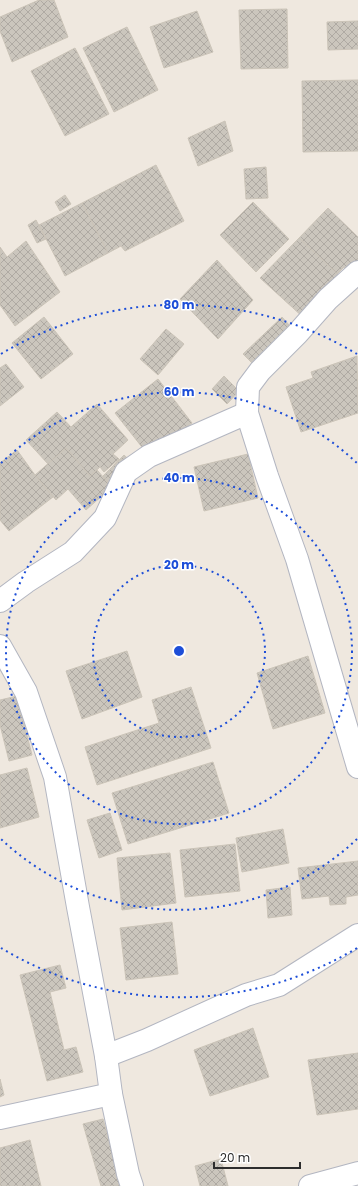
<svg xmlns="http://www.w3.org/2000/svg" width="358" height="1186" font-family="Poppins,sans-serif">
	<defs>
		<pattern id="building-cross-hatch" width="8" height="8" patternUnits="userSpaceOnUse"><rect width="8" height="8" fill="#cbc6bd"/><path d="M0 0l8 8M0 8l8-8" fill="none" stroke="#afaaa3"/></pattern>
	</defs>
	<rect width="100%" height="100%" fill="#efe8df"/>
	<!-- building -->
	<g fill="url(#building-cross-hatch)" stroke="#cbc4b8">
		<path d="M 39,0 L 54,0 L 68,37 L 12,62 L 0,31 L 0,17 Z"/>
		<path d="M 287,9 L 288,68 L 241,69 L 239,10 Z"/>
		<path d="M 197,11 L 213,52 L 164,68 L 150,27 Z"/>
		<path d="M 358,21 L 358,49 L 328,50 L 327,22 Z"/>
		<path d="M 127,27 L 158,90 L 114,112 L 83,48 Z"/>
		<path d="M 75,48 L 109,114 L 65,136 L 31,71 Z"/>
		<path d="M 358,80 L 358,151 L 303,152 L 302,81 Z"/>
		<path d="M 225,121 L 233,151 L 198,166 L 188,138 Z"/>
		<path d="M 156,165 L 184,221 L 125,251 L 121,246 L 108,253 L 82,203 Z"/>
		<path d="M 266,167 L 268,198 L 246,199 L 244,169 Z"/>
		<path d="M 65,195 L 71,204 L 60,211 L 55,202 Z"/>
		<path d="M 253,202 L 289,239 L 256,272 L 220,235 Z"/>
		<path d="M 82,203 L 108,253 L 65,276 L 39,225 Z"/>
		<path d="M 328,208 L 358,237 L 358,260 L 349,270 L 344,267 L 337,274 L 299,238 Z"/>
		<path d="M 36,220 L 46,239 L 37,243 L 28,225 Z"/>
		<path d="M 299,238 L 341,277 L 304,318 L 260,278 Z"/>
		<path d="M 26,241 L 60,292 L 15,326 L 0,305 L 0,247 L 7,257 Z"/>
		<path d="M 217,260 L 253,300 L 218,339 L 180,299 Z"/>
		<path d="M 44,317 L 73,354 L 41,379 L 12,343 Z"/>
		<path d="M 282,317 L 297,334 L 260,371 L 243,354 Z"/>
		<path d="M 166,329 L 184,344 L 158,375 L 140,359 Z"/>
		<path d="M 357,356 L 358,413 L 301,432 L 286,387 L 313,378 L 311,372 Z"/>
		<path d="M 6,364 L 24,387 L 0,406 L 0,368 Z"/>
		<path d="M 224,376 L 239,391 L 227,404 L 212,389 Z"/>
		<path d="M 158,379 L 192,423 L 149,456 L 115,413 Z"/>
		<path d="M 97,404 L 128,440 L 113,454 L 119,459 L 104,472 L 100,467 L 90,476 L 66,448 L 48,464 L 26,440 L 57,412 L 71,427 Z"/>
		<path d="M 66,448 L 90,476 L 97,470 L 112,487 L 86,510 L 68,489 L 56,500 L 35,475 Z"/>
		<path d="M 17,450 L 35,475 L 53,497 L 9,531 L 0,520 L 0,463 Z"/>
		<path d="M 248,454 L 258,498 L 204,511 L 194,467 Z"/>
		<path d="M 124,455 L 140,470 L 112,487 L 103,476 Z"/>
		<path d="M 127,651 L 142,697 L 82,719 L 66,671 Z"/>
		<path d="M 308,656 L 325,713 L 273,729 L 257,673 Z"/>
		<path d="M 191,687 L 211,748 L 97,785 L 85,747 L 159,723 L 152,700 Z"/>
		<path d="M 17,696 L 32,755 L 9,761 L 0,725 L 0,700 Z"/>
		<path d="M 213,762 L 229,813 L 128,844 L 112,793 Z"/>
		<path d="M 27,768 L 39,817 L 0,828 L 0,775 Z"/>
		<path d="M 110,813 L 122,850 L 99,858 L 87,820 Z"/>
		<path d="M 283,829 L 289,863 L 242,872 L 236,838 Z"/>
		<path d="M 235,844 L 240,891 L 185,897 L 180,850 Z"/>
		<path d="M 170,853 L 176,903 L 122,910 L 117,858 Z"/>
		<path d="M 358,861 L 358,895 L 346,897 L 346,904 L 330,905 L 329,896 L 302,899 L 298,868 Z"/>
		<path d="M 290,887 L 292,915 L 268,918 L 266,890 Z"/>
		<path d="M 172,922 L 178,974 L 126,980 L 120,928 Z"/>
		<path d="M 60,965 L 66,988 L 50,992 L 64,1050 L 76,1047 L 83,1072 L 47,1081 L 20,975 Z"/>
		<path d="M 253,1028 L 269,1077 L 210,1096 L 194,1050 Z"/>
		<path d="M 358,1053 L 358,1109 L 317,1115 L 308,1060 Z"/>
		<path d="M 0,1079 L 4,1095 L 0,1097 Z"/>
		<path d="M 103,1119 L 122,1186 L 101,1186 L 83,1124 Z"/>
		<path d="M 30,1140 L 41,1186 L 0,1186 L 0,1148 Z"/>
		<path d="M 221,1159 L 228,1186 L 200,1186 L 195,1166 Z"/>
	</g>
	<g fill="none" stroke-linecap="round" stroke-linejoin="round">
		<!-- minor casing -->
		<g stroke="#b3b6c1" stroke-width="24">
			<g id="minor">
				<path d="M 358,272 L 328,299 L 297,334 L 260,371 L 248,387 L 247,413 L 267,476 L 297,559 L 358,767"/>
				<path d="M 0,601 L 26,582 L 73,552 L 105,518 L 126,472 L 149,456 L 247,413"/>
				<path d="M 0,646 L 26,692 L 55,777 L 78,907 L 106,1056 L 111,1094 L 128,1174 L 132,1186"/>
				<path d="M 106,1056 L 147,1040 L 246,995 L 279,985 L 358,935"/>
				<path d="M 0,1118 L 111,1094"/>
				<path d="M 310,1186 L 358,1173"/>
			</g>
		</g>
		<!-- minor -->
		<use href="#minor" stroke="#fff" stroke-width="22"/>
	</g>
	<!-- distance rings -->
	<g fill="none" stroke="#1d4ed8" stroke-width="2" stroke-dasharray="2 4">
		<circle cx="179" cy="651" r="86"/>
		<circle cx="179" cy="651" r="173"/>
		<path d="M357 839A259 259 0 0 1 1 839M1 463A259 259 0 0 1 357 463"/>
		<path d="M357 948A346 346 0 0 1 1 948M1 354A346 346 0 0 1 357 354"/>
	</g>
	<circle cx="179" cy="651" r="6" fill="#1d4ed8" stroke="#fff" stroke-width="2"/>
	<g font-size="12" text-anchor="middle" font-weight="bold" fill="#1d4ed8" stroke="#fff" stroke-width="3" stroke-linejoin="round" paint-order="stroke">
		<text x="179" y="309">80 m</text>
		<text x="179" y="396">60 m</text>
		<text x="179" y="482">40 m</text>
		<text x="179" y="569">20 m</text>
	</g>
	<!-- scale -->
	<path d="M214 1162v6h86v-6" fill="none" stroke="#2d2d2d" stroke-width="2"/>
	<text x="220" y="1162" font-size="12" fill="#2d2d2d" stroke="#ffffff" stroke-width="3" paint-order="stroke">20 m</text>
</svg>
